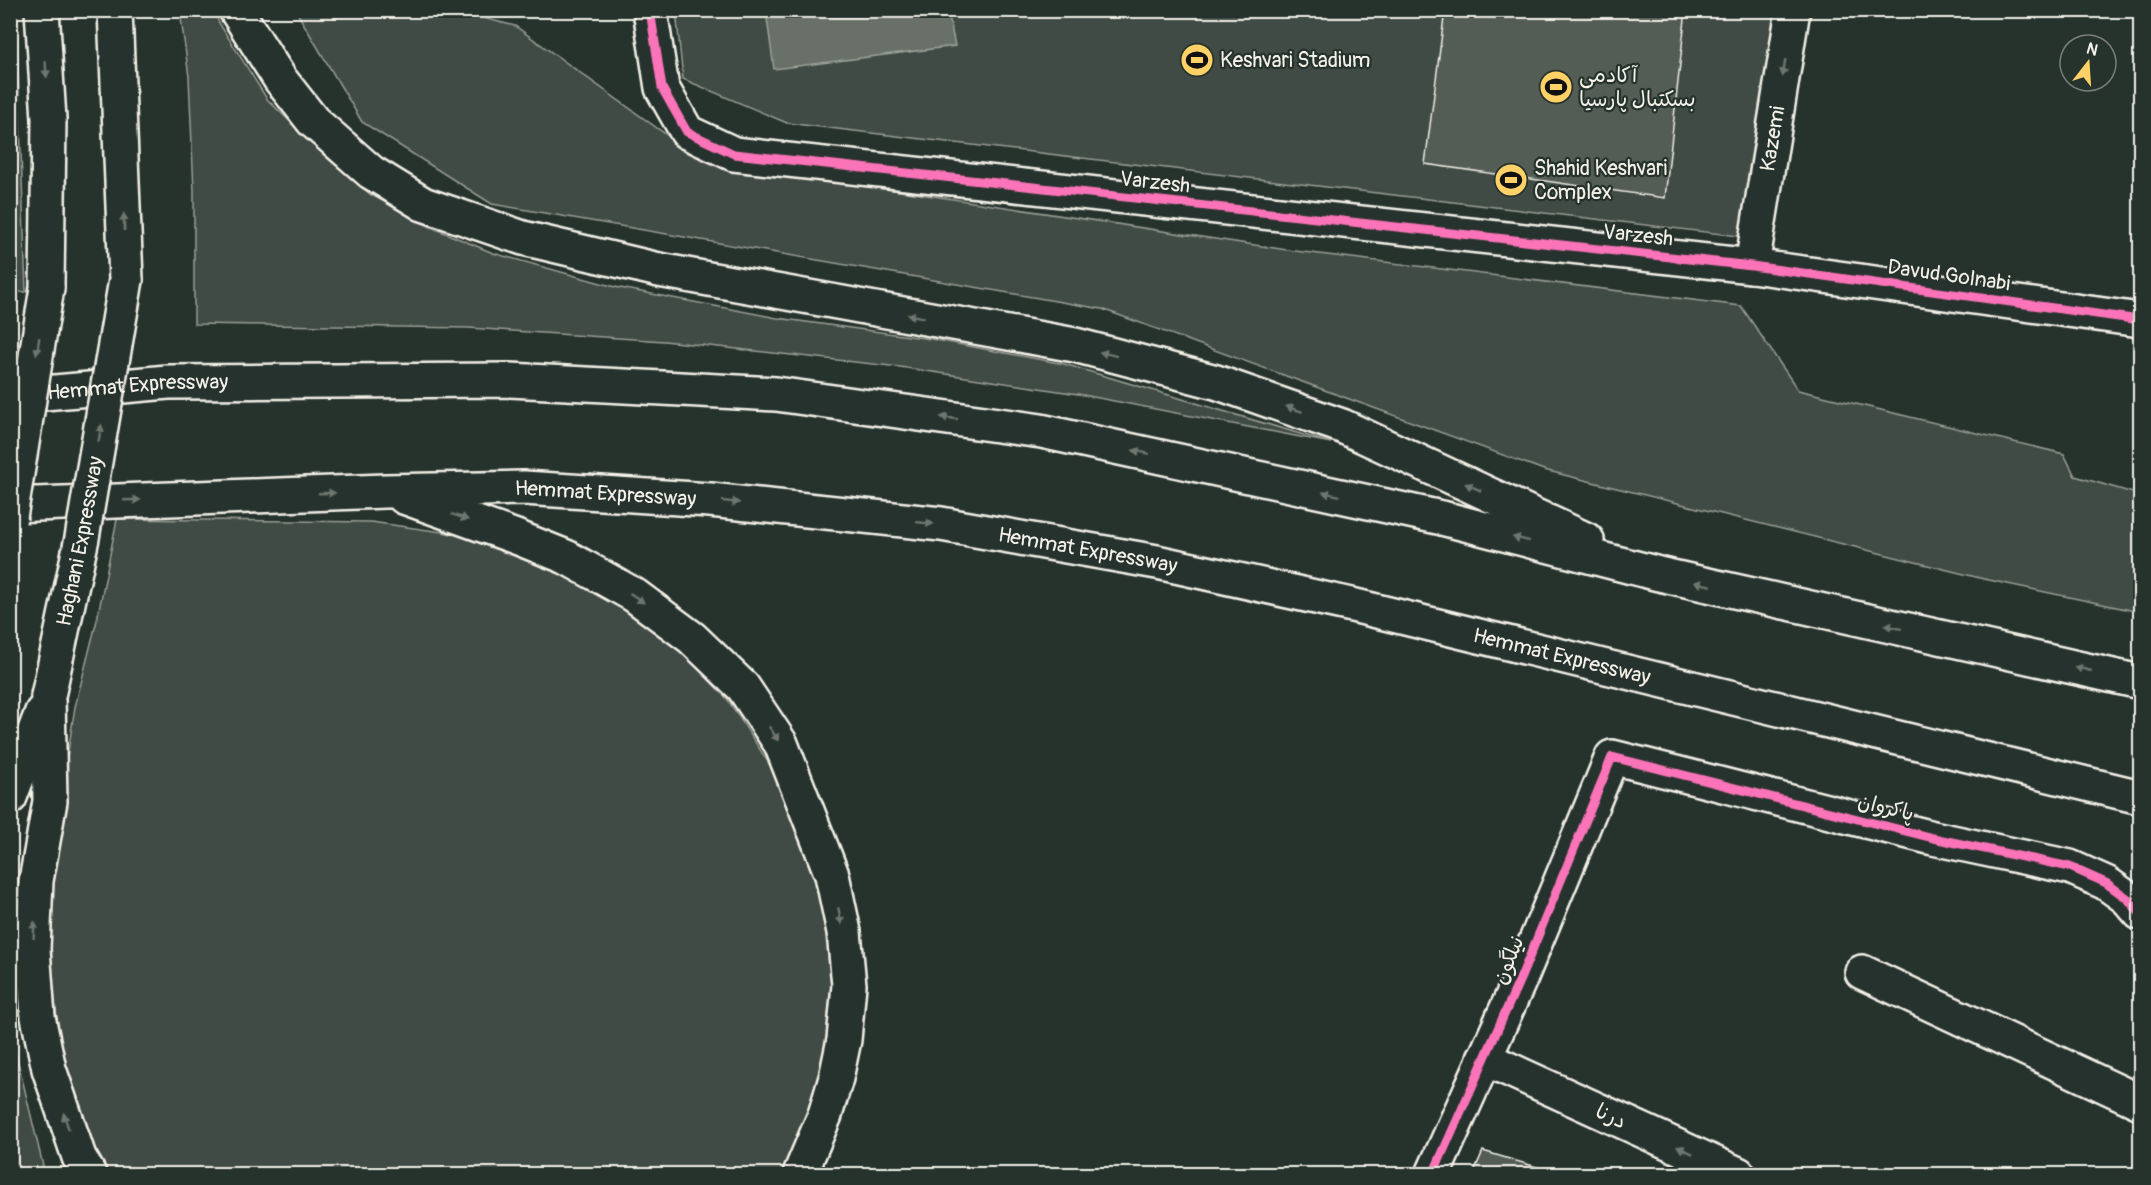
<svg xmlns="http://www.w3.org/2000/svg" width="2151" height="1185" font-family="Pangolin,'Playpen Sans Arabic',sans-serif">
	<rect width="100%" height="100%" fill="#26332d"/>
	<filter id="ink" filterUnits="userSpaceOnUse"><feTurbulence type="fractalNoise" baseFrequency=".0167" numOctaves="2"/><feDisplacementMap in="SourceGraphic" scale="12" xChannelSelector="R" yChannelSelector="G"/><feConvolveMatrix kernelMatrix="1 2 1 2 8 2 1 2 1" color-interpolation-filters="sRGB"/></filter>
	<g filter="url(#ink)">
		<!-- green -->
		<g fill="#414b45" stroke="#9a9e96" stroke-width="1.5">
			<path d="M 10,11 L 16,11 L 26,292 L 11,292 Z"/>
			<path d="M 180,11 L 214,11 L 219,23 L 267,99 L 326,157 L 371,195 L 431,227 L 493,253 L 615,287 L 777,318 L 931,339 L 1064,364 L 1331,443 L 1078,394 L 900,367 L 664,341 L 469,328 L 194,324 L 194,191 L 189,77 Z"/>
			<path d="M 296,11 L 455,11 L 515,26 L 703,161 L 1287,250 L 1741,306 L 1798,390 L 2064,454 L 2075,476 L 2140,495 L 2140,612 L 1984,579 L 1544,470 L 1102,309 L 492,204 L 362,122 Z"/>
			<path d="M 676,11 L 1776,11 L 1747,237 L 787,123 L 683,79 Z"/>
			<path d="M 117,519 L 371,522 L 442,532 L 504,545 L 554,568 L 620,605 L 676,645 L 728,700 L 779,779 L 807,852 L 824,911 L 832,961 L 830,1012 L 825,1046 L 816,1094 L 785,1174 L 107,1174 L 85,1127 L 64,1064 L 46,942 L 57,823 L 75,707 L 97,620 Z"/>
			<path d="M 10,973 L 14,1045 L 45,1174 L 11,1174 Z"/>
		</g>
		<!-- water -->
		<path fill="#676f68" stroke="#9fa39b" stroke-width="1.5" d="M 766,11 L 948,11 L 955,46 L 774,69 Z"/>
		<!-- building -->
		<g fill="#525c55" stroke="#f4f1e8" stroke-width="1.5">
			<path d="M 1445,10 L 1686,10 L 1665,198 L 1425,164 Z"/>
			<path d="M 1483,1151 L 1560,1174 L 1473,1174 Z"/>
		</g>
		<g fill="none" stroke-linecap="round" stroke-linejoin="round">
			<!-- minor casing -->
			<g stroke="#f4f1e8" stroke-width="38">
				<g id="minor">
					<path d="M 650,10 L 662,88 L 687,132 L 734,154 L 1752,266 L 2140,320"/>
					<path id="s1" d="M 1752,266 L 1793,10"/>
					<path d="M 1862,972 L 2140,1102"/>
					<path d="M 1484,1058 L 1738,1174"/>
					<path d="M 1433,1174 L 1521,977 L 1612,757 L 1933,838 L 2070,867 L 2106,883 L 2127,898 L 2140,913"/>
				</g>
			</g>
			<!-- highway casing -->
			<g stroke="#f4f1e8" stroke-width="38">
				<g id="highway">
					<path d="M 42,10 L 49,119 L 47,288"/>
					<path d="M 115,10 L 126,280"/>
					<path d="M 236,10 L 280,79 L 313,121 L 371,172 L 423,204 L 523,238 L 659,270 L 1075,345 L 1216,382 L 1342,426 L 1587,540"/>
					<path id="s2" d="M 10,396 L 168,382 L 510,380 L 776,394 L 1041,431 L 1442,518 L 1659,574 L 2140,682"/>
					<path d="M 404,497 L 516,537 L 566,557 L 634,595 L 692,638 L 743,687 L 781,744 L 832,875 L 844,932 L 849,985 L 844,1040 L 836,1078 L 825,1115 L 800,1174"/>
					<path id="s3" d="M 10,505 L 385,491 L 524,488 L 710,500 L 941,524 L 1157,562 L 1356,606 L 2140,797"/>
					<path d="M 48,696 L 50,801 L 36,881 L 33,949 L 38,1017 L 49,1069 L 79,1157 L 89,1174"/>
					<path d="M 10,797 L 42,712"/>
				</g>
			</g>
			<!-- minor -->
			<use href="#minor" stroke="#26332d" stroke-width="33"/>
			<!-- highway -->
			<use href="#highway" stroke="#26332d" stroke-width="33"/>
			<!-- highway-bridge casing -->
			<g stroke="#f4f1e8" stroke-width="38" stroke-linecap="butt">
				<g id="highway-bridge">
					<path d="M 10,517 L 47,288"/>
					<path id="s4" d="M 48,696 L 82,538 L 126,280"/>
				</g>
			</g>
			<!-- highway-bridge -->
			<use href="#highway-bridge" stroke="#26332d" stroke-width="33"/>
			<!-- cycleway casing -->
			<g stroke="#26332d" stroke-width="13">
				<g id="cycleway">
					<path d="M 650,10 L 662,88 L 687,132 L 734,154 L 1752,266 L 2140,320"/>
					<path d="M 1433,1174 L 1521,977 L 1612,757 L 1933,838 L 2070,867 L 2106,883 L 2127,898 L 2140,913"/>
				</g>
			</g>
			<!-- cycleway -->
			<use href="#cycleway" stroke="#fb73b8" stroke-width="9"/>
		</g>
		<!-- one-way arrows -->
		<defs><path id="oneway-solid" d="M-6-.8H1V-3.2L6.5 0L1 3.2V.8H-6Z" transform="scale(1.5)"/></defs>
		<g fill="#6e766e">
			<use href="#oneway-solid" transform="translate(1784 68) rotate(99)"/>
			<use href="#oneway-solid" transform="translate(46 69) rotate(86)"/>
			<use href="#oneway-solid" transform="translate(124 222) rotate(-92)"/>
			<use href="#oneway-solid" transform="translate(916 316) rotate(-170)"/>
			<use href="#oneway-solid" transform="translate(38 346) rotate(99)"/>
			<use href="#oneway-solid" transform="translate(1108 354) rotate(-166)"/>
			<use href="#oneway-solid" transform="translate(1294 409) rotate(-161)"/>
			<use href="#oneway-solid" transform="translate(949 418) rotate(-172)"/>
			<use href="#oneway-solid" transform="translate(100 433) rotate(-80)"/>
			<use href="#oneway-solid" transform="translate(1141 452) rotate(-168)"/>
			<use href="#oneway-solid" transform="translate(1473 487) rotate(-155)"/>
			<use href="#oneway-solid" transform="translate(327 493) rotate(-2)"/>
			<use href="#oneway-solid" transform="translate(1331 494) rotate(-168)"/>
			<use href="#oneway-solid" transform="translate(132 500) rotate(-2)"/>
			<use href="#oneway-solid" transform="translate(731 502) rotate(6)"/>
			<use href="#oneway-solid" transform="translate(460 517) rotate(19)"/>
			<use href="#oneway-solid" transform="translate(925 523) rotate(6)"/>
			<use href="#oneway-solid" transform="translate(1521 539) rotate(-166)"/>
			<use href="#oneway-solid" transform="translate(1703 584) rotate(-167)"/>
			<use href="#oneway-solid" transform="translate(637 598) rotate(34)"/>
			<use href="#oneway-solid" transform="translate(1893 627) rotate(-167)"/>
			<use href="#oneway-solid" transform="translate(2083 669) rotate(-167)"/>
			<use href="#oneway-solid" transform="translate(774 734) rotate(56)"/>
			<use href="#oneway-solid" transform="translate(840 916) rotate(78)"/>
			<use href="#oneway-solid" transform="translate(34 930) rotate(-87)"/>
			<use href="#oneway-solid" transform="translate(66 1121) rotate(-108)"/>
			<use href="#oneway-solid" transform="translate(1685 1150) rotate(-155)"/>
		</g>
	</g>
	<!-- icons -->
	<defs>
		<g id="stadium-disc" transform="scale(1.725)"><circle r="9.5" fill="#ffd166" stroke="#26332d"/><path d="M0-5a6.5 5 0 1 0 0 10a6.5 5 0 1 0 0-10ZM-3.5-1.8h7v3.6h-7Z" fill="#111"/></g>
	</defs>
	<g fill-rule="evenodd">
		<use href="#stadium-disc" x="1197" y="60"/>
		<use href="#stadium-disc" x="1556" y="87"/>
		<use href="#stadium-disc" x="1511" y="180"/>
	</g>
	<g text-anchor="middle" stroke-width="4.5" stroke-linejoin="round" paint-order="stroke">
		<!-- poi labels -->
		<g font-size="21" fill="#f4f1e8" stroke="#26332d" text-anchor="start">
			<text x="1220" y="67">Keshvari Stadium</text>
			<text x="1579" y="82">آکادمی<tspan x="1579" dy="24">بسکتبال پارسیا</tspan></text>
			<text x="1534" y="175">Shahid Keshvari<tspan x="1534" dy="24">Complex</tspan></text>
		</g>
		<!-- street labels -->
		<g font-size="21" fill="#f4f1e8" stroke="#26332d">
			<text dy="7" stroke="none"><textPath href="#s1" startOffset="129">Kazemi</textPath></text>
			<text transform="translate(1155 182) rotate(6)" y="7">Varzesh</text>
			<text transform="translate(1638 235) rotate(6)" y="7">Varzesh</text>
			<text transform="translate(1949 275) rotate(8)" y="7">Davud Golnabi</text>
			<text dy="7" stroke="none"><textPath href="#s2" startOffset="128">Hemmat Expressway</textPath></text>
			<text dy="7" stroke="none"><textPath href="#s3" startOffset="596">Hemmat Expressway</textPath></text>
			<text dy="7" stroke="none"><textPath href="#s4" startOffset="158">Haghani Expressway</textPath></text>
			<text dy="7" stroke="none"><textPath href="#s3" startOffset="1082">Hemmat Expressway</textPath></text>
			<text dy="7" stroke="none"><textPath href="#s3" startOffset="1568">Hemmat Expressway</textPath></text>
			<text transform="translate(1886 807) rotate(14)" y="7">پاکروان</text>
			<text transform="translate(1508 960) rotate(-67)" y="7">نیلگون</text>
			<text transform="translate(1611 1116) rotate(25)" y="7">درنا</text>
		</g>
	</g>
	<!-- margin -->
	<rect width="2151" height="1185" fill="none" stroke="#26332d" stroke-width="36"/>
	<rect x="18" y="18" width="2115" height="1149" fill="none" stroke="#f4f1e8" stroke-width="2" filter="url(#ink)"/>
	<!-- north arrow -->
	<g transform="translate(2088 63) rotate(17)"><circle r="28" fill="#26332d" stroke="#787f78" stroke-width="1.5"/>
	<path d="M0-4.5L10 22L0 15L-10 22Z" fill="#ffd166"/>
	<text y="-9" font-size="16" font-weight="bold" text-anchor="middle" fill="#f4f1e8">N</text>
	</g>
</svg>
